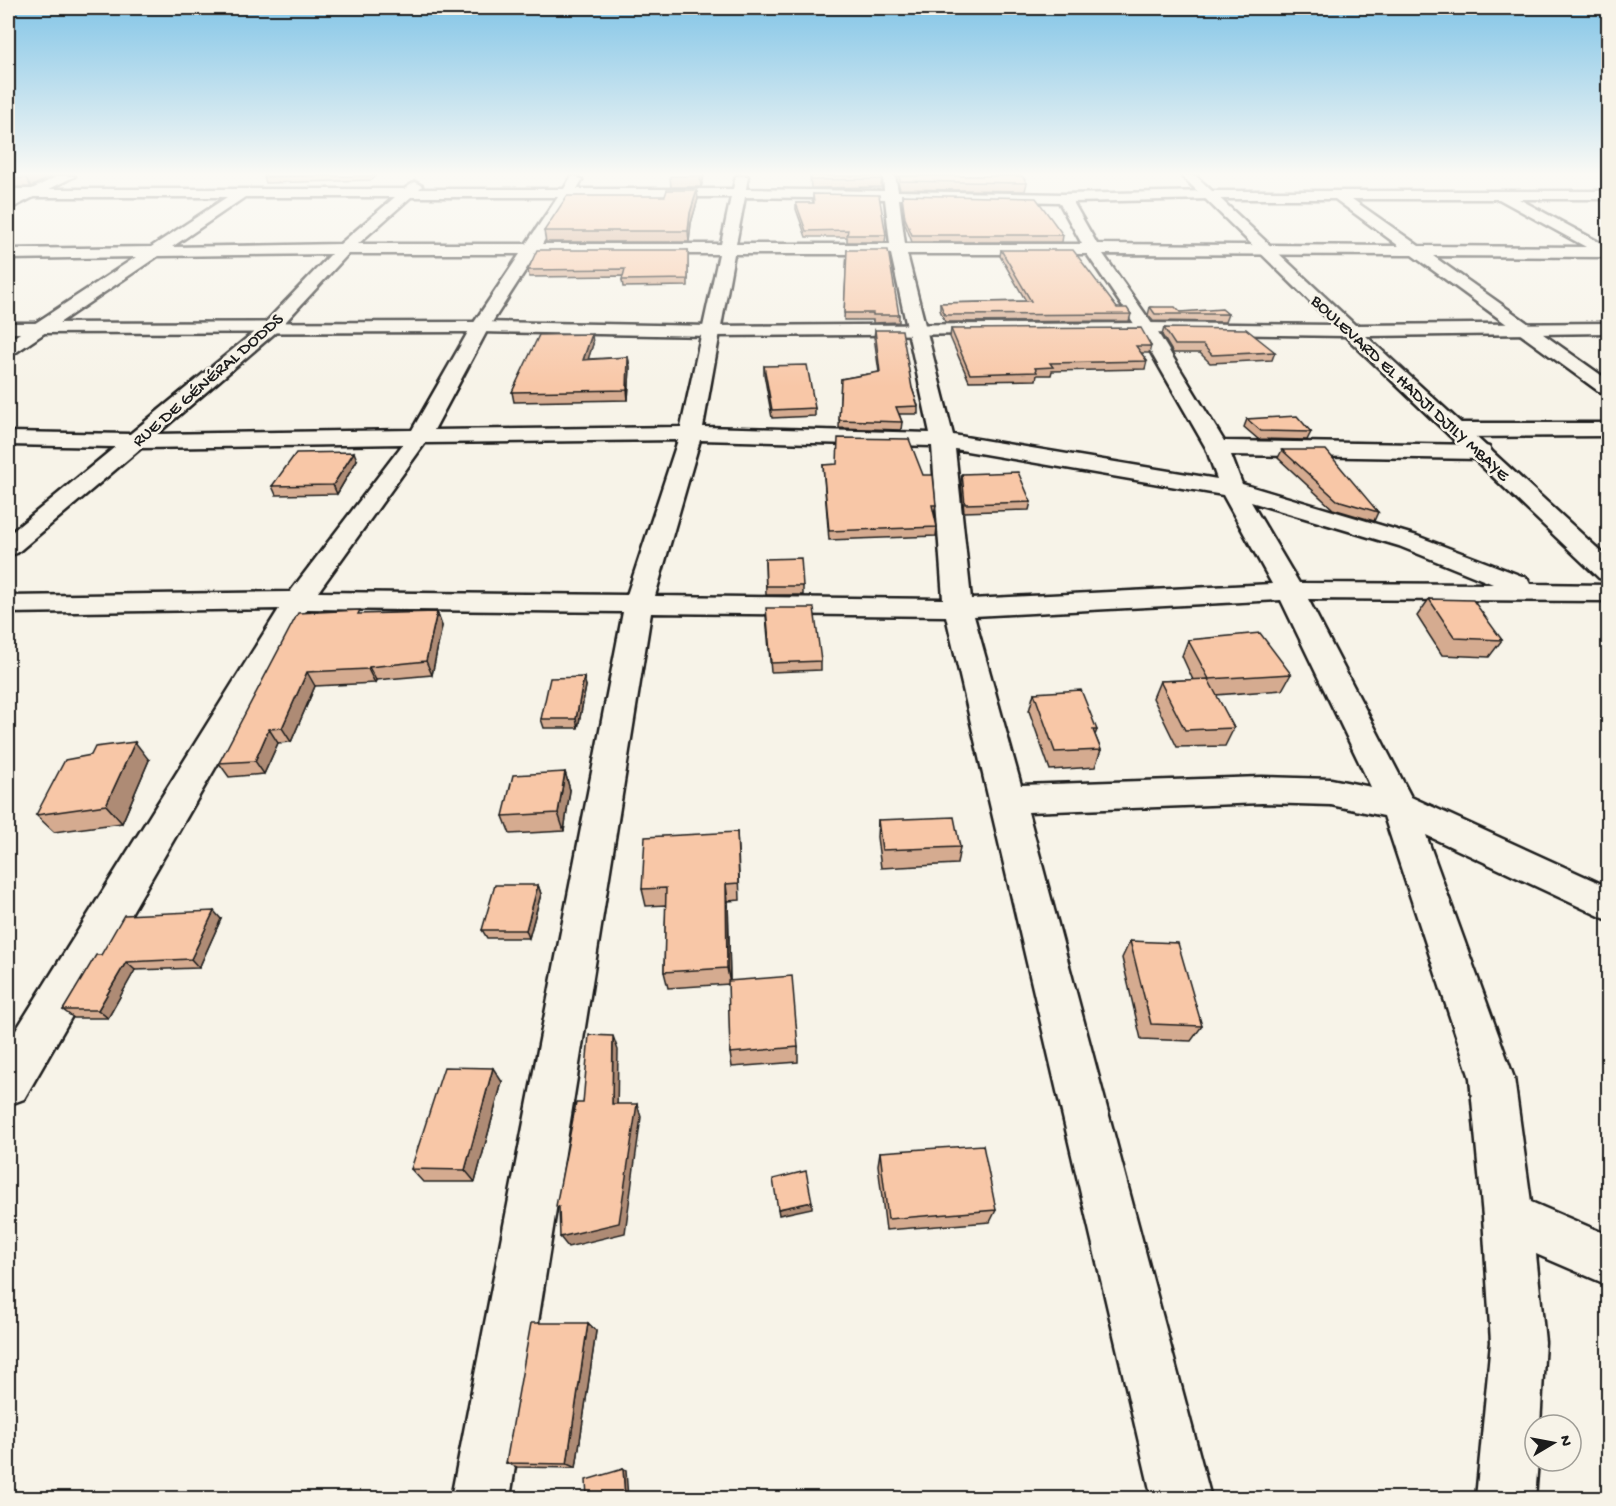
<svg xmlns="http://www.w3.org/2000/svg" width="1616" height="1506" font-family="'Gochi Hand',sans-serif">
	<rect width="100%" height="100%" fill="#f7f3e8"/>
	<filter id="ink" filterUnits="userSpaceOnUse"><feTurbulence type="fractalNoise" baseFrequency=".0167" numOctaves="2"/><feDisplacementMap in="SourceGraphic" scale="12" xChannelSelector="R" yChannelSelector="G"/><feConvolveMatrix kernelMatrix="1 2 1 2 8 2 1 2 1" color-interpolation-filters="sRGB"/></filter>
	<g filter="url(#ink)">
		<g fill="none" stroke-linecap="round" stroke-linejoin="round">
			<!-- street casing -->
			<g stroke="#1c1c1c" stroke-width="5">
				<g id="street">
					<path d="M 576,176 L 582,180 L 577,189 L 733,189 L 736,176 L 748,176 L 746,189 L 884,191 L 883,176 L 895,176 L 898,191 L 1064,194 L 1210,191 L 1608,191 L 1608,199 L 1519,199 L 1608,247 L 1608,257 L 1433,256 L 1608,380 L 1608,395 L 1601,393 L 1412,255 L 1103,254 L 1155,328 L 1224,441 L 1481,445 L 1489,447 L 1492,452 L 1489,457 L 1481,459 L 1231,455 L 1242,484 L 1417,536 L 1527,578 L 1530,584 L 1608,585 L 1608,601 L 1308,599 L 1411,797 L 1608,887 L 1608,920 L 1426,835 L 1514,1078 L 1531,1202 L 1608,1235 L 1608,1285 L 1536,1254 L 1545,1342 L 1540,1425 L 1535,1425 L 1535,1461 L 1538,1461 L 1535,1498 L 1476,1498 L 1491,1342 L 1483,1217 L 1470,1078 L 1384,816 L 1331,805 L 1262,803 L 1028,812 L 1211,1498 L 1152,1498 L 946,616 L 651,613 L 510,1498 L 451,1498 L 623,612 L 307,609 L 24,1099 L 8,1105 L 8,1043 L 279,609 L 8,613 L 8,596 L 290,592 L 403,444 L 141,448 L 17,553 L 8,556 L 8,535 L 115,447 L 8,445 L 8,432 L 130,434 L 264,324 L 331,254 L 158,256 L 15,353 L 8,355 L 8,341 L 136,257 L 8,259 L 8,249 L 151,247 L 227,197 L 8,197 L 8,189 L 404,189 L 415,182 L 422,186 L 419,189 L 564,189 L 571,177 ZM 245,197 L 395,197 L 340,244 L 172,247 ZM 411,197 L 558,197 L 526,244 L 358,244 ZM 572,197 L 731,197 L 721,244 L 542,244 ZM 745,197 L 885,199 L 890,244 L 736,244 ZM 899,199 L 1059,202 L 1082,244 L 905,244 ZM 1210,199 L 1335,199 L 1399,246 L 1097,244 L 1073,202 ZM 1352,199 L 1499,199 L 1586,247 L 1419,246 ZM 348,254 L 520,254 L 471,327 L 412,430 L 157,434 L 276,332 ZM 536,254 L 719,254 L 681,427 L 434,430 L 489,327 ZM 734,254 L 891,254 L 930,433 L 703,427 ZM 907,254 L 1087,254 L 1137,328 L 1206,448 L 1217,479 L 953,435 ZM 678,440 L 627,595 L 318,592 L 425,443 ZM 700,440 L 932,446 L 943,599 L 655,596 ZM 955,449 L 1223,495 L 1272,584 L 971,599 ZM 1251,502 L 1399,546 L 1493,584 L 1299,583 ZM 1281,600 L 1371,787 L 1331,779 L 1262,777 L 1021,785 L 974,616 Z"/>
					<path d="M 1457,423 L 1608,423 L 1608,436 L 1457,437 L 1449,435 L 1446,430 L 1449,425 Z"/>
				</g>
			</g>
			<!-- secondary casing -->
			<g stroke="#1c1c1c" stroke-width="5">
				<g id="secondary">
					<path d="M 58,176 L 75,176 L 8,210 L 8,201 Z"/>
					<path d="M 1182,176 L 1196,176 L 1355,325 L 1608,323 L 1608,333 L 1366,336 L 1608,558 L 1608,580 L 1599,578 L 1345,336 L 1146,333 L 711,336 L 480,332 L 8,333 L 8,323 L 480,322 L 711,326 L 1146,323 L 1334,325 Z"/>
				</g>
			</g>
			<!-- street -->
			<use href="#street" fill="#f7f3e8" fill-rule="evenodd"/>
			<!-- secondary -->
			<use href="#secondary" fill="#f7f3e8" fill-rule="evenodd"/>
		</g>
		<!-- wall -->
		<g fill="#d5ab90" stroke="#1c1c1c" stroke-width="1.5">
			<path d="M 8,176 L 51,176 L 31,187 L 8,187 Z"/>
			<path d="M 265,176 L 376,176 L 372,180 L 266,183 L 264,177 Z"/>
			<path d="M 670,176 L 704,176 L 701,187 L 671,187 Z"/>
			<path d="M 810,176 L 882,176 L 881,187 L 811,188 Z"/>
			<path d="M 896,176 L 1022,176 L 1027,183 L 1025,191 L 900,189 Z"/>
			<path d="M 813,194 L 886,235 L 885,242 L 847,242 L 847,237 L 806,237 L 796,209 L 796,203 L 813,203 Z"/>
			<path d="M 902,195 L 1063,235 L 1062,242 L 912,242 L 905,224 L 902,201 Z"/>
			<path d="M 698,199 L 691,223 L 689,242 L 546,242 L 544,231 Z"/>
			<path d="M 688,250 L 688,286 L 623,287 L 622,280 L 623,276 L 529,277 L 528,270 Z"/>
			<path d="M 847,250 L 899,315 L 899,322 L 873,323 L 873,320 L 844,320 Z"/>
			<path d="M 1001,250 L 1117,308 L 1131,314 L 1129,321 L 945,322 L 940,310 L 940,303 L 1026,301 L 1000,256 Z"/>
			<path d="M 1150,307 L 1180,312 L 1228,314 L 1225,322 L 1153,321 L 1148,315 Z"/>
			<path d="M 1164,328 L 1275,352 L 1272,360 L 1210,363 L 1200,353 L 1173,353 L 1162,335 Z"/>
			<path d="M 951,329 L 1151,346 L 1149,353 L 1141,353 L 1147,361 L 1145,369 L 1052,371 L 1051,375 L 1037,375 L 1036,380 L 969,381 L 950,337 Z"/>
			<path d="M 875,330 L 912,388 L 918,406 L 918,414 L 899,414 L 902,422 L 901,430 L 839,428 L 841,379 L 879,372 L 874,337 Z"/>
			<path d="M 593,344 L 588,359 L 628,357 L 630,367 L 628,400 L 514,402 L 512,392 Z"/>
			<path d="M 764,366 L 815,408 L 815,416 L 772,418 L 764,374 Z"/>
			<path d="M 1247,419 L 1311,432 L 1307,440 L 1258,439 L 1244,427 Z"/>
			<path d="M 1282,450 L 1378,512 L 1374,521 L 1333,509 L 1278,458 Z"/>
			<path d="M 357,460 L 337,494 L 276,495 L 272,486 Z"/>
			<path d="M 823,465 L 936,505 L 934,513 L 937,527 L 936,536 L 829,540 Z"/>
			<path d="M 962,474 L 1031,502 L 1029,510 L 964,512 L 961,482 Z"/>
			<path d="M 765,559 L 803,586 L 803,595 L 766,595 Z"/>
			<path d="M 1429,599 L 1502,640 L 1489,657 L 1442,655 L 1417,616 Z"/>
			<path d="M 437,612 L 442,626 L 432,675 L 376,680 L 375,683 L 315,686 L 291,742 L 278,743 L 264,774 L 229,777 L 219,763 L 362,614 Z"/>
			<path d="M 766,616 L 821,661 L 821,670 L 771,672 Z"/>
			<path d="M 1188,640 L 1291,674 L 1282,690 L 1216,695 L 1234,728 L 1225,746 L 1177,747 L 1153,698 L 1160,681 L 1193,680 L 1182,656 Z"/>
			<path d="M 586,686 L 578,728 L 544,728 L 541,719 Z"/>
			<path d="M 1034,693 L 1097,730 L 1095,735 L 1101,750 L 1095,767 L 1050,770 L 1029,711 Z"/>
			<path d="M 149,760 L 122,823 L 54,832 L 36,815 Z"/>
			<path d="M 565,772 L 570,790 L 564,831 L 510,834 L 503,816 Z"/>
			<path d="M 878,820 L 960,847 L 957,864 L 881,868 L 877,837 Z"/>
			<path d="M 737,832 L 738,849 L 740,900 L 728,901 L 730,981 L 798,1047 L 798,1062 L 732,1067 L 730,1053 L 729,984 L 668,988 L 664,972 L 666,905 L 646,906 L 642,889 Z"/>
			<path d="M 538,885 L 541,894 L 529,938 L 487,938 L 482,930 Z"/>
			<path d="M 221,919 L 199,968 L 135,970 L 108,1018 L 74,1018 L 63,1010 L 101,955 Z"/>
			<path d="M 1130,941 L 1202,1026 L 1191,1041 L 1141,1039 L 1122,958 Z"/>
			<path d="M 502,1082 L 475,1182 L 423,1182 L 411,1169 Z"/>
			<path d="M 880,1152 L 996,1210 L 990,1222 L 886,1230 L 878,1165 Z"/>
			<path d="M 588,1323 L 596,1331 L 576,1468 L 517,1467 L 506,1463 Z"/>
		</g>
		<!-- shaded-wall -->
		<g fill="#ae8b75" stroke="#1c1c1c" stroke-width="1.5">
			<path d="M 30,176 L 51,176 L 31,187 L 26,178 Z"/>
			<path d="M 700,176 L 704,176 L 701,187 Z"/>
			<path d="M 697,190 L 698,199 L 691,223 L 689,242 L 688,231 L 690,213 Z"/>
			<path d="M 592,334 L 593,344 L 585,369 L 583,360 Z"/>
			<path d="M 628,357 L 630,367 L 628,400 L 627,390 Z"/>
			<path d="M 354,452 L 357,460 L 337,494 L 333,485 Z"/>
			<path d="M 437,612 L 442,626 L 432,675 L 426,661 Z"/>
			<path d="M 369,667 L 376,680 L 375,683 L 368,669 Z"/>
			<path d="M 307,672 L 315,686 L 291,742 L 282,728 Z"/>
			<path d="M 584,677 L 586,686 L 578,728 L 576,719 Z"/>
			<path d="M 269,729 L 278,743 L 264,774 L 255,761 Z"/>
			<path d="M 135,742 L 149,760 L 122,823 L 106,805 Z"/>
			<path d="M 565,772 L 570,790 L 564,831 L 558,813 Z"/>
			<path d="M 726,884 L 728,901 L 730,984 L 727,968 Z"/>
			<path d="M 538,885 L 541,894 L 529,938 L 526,930 Z"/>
			<path d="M 214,911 L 221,919 L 199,968 L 191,959 Z"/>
			<path d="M 126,962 L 135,970 L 108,1018 L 98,1010 Z"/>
			<path d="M 613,1036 L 618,1050 L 617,1117 L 612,1104 Z"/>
			<path d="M 493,1068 L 502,1082 L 475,1182 L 465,1170 Z"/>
			<path d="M 637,1104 L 641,1117 L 625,1233 L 568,1247 L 560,1237 Z"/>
			<path d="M 812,1202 L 812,1208 L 779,1215 L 778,1209 Z"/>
			<path d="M 588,1323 L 596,1331 L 576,1468 L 567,1464 Z"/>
			<path d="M 623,1469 L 626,1471 L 628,1498 L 625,1498 Z"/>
		</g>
		<!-- building -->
		<g fill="#f8c7a7" stroke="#1c1c1c" stroke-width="1.5">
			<path d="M 8,176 L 30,176 L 26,178 L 8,179 Z"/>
			<path d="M 265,176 L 306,176 L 264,177 Z"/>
			<path d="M 811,176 L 882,176 L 882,179 L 811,180 Z"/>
			<path d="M 899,176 L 1022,176 L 1027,183 L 900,181 Z"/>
			<path d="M 667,190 L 697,190 L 690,213 L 688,231 L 544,231 L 567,196 L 665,196 Z"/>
			<path d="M 813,194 L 879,195 L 886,235 L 847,235 L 848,230 L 806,231 L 796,203 L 814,203 Z"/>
			<path d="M 902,195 L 1036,198 L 1063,235 L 912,235 L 905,218 Z"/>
			<path d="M 537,250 L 688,250 L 688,279 L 622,280 L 625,269 L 528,270 Z"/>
			<path d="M 847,250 L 888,250 L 899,315 L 873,315 L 873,313 L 844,313 Z"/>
			<path d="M 1001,250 L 1073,250 L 1117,308 L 1127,308 L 1131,314 L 945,315 L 940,303 L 1031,301 Z"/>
			<path d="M 1150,307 L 1175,307 L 1180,312 L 1222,309 L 1228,314 L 1155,314 Z"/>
			<path d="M 1141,328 L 1151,346 L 1136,346 L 1147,361 L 1050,363 L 1053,367 L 1035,368 L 1037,372 L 970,374 L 951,329 Z"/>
			<path d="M 1164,328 L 1246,329 L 1275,352 L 1212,355 L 1203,345 L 1175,345 Z"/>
			<path d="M 875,330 L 902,330 L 912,388 L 918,406 L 896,407 L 902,422 L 839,420 L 841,379 L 880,372 Z"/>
			<path d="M 592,334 L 583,360 L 628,357 L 627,390 L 512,392 L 539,335 Z"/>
			<path d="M 807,365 L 815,408 L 772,410 L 764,366 Z"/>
			<path d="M 1297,416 L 1311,432 L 1261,431 L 1247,419 Z"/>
			<path d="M 838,438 L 909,439 L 923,475 L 933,475 L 936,505 L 932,505 L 937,527 L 829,531 L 823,465 L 837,464 Z"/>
			<path d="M 1282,450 L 1326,450 L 1378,512 L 1337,500 Z"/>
			<path d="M 354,452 L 333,485 L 272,486 L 296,453 Z"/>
			<path d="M 1018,472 L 1031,502 L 965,504 L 962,474 Z"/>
			<path d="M 801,558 L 803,586 L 766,586 L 765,559 Z"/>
			<path d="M 1429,599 L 1473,600 L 1502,640 L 1455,638 Z"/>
			<path d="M 766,608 L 814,608 L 821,661 L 771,663 Z"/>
			<path d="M 360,610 L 358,614 L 437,612 L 426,661 L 369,667 L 368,669 L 307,672 L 282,728 L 269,729 L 255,761 L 219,763 L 298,613 Z"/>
			<path d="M 1260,633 L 1291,674 L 1209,679 L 1188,640 Z"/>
			<path d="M 584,677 L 576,719 L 541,719 L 550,678 Z"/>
			<path d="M 1208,679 L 1234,728 L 1185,730 L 1160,681 Z"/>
			<path d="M 1081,690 L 1097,730 L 1093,730 L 1101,750 L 1055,752 L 1034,693 Z"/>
			<path d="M 135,742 L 106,805 L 36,815 L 65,760 L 91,755 L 95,747 Z"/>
			<path d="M 565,772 L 558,813 L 503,816 L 513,775 Z"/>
			<path d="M 954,817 L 960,847 L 882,850 L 878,820 Z"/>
			<path d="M 737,832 L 739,883 L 726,884 L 727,968 L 664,972 L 666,888 L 642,889 L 645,837 Z"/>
			<path d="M 495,885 L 538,885 L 526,930 L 482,930 Z"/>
			<path d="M 214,911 L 191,959 L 126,962 L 98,1010 L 63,1010 L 96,955 L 101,955 L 124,915 Z"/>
			<path d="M 1130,941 L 1178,943 L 1202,1026 L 1151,1024 Z"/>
			<path d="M 792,976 L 798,1047 L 730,1053 L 728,981 Z"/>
			<path d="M 589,1035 L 613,1036 L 612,1104 L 637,1104 L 619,1223 L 560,1237 L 559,1207 L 556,1206 L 576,1103 L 583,1103 Z"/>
			<path d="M 444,1067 L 493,1068 L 465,1170 L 411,1169 Z"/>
			<path d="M 983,1145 L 996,1210 L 888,1219 L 880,1152 Z"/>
			<path d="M 806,1171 L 812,1202 L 778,1209 L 773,1179 Z"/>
			<path d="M 531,1323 L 588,1323 L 567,1464 L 506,1463 Z"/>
			<path d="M 623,1469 L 625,1498 L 587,1498 L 586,1480 Z"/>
		</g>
	</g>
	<!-- sky -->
	<linearGradient id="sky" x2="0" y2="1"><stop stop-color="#83c5e7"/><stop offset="0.45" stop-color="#fbfaf5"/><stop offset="1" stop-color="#fbfaf5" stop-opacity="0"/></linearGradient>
	<rect width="1616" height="387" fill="url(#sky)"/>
	<g text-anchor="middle" stroke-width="5" stroke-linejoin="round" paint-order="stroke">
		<!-- far-street labels -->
		<g font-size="18" fill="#1c1c1c" stroke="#f7f3e8">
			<text transform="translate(207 379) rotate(-41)" y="6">RUE DE GÉNÉRAL DODDS</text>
			<text transform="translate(1411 387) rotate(43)" y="6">BOULEVARD EL HADJI DJILY MBAYE</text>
		</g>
	</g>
	<!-- margin -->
	<rect width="1616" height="1506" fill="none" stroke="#f7f3e8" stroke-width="30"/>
	<rect x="15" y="15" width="1586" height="1476" fill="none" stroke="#1c1c1c" stroke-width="2" filter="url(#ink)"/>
	<!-- north arrow -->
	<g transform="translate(1553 1443) rotate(80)"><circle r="28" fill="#f7f3e8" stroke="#9f9d96" stroke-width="1.5"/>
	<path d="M0-4.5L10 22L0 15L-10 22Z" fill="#1c1c1c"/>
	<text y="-9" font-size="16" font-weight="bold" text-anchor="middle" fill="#1c1c1c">N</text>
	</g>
</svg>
